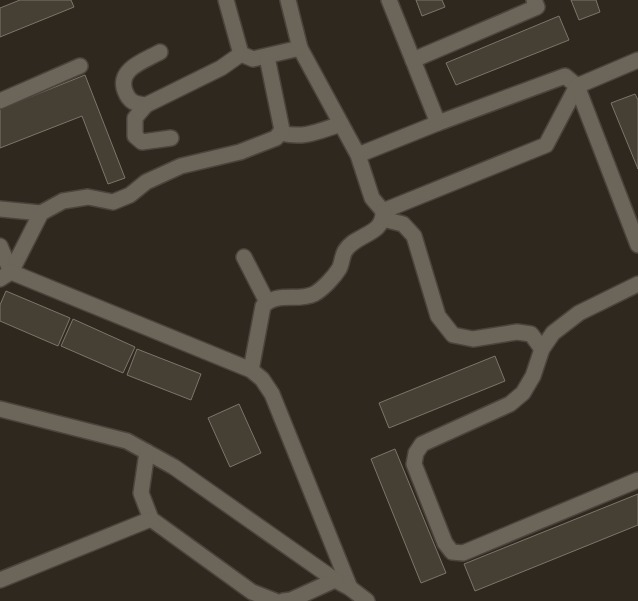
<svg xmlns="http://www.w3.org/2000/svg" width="638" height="601" font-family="'Roboto Condensed',sans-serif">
	<rect width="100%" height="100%" fill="#2e281f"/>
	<!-- building -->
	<g fill="#453f34" stroke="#7c766a">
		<path d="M 20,0 L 71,0 L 74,7 L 0,37 L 0,8 Z"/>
		<path d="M 416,0 L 442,0 L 445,7 L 422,16 Z"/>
		<path d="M 571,0 L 596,0 L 600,12 L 579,20 Z"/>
		<path d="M 559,16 L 569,40 L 456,85 L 446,63 Z"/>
		<path d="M 85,75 L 125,178 L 108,184 L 82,116 L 0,148 L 0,109 Z"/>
		<path d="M 635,94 L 638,100 L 638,169 L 611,103 Z"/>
		<path d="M 6,291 L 70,318 L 58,346 L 0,321 L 0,305 Z"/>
		<path d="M 73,319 L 135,347 L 123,373 L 61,346 Z"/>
		<path d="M 137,349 L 201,374 L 191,400 L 127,375 Z"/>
		<path d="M 495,356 L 505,381 L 389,428 L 379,403 Z"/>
		<path d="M 239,404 L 261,453 L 230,467 L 208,418 Z"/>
		<path d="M 395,449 L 446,573 L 421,583 L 371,459 Z"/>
		<path d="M 638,494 L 638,525 L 475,591 L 464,564 Z"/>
	</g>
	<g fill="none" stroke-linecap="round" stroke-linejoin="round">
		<!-- minor casing -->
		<g stroke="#49443c" stroke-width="18">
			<g id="minor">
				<path d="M 226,0 L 241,54 L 253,59 L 300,48 L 358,155 L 372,198 L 383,211 L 546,145 L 577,86 L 565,76 L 438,123 L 358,155"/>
				<path d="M 288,0 L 300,48"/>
				<path d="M 389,0 L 438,123"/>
				<path d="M 160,52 C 144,61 117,69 125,91 C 129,102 135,104 146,105 L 221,68 L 241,54"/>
				<path d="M 413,60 L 537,7 L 534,0"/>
				<path d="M 638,60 L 577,86 L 638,245"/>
				<path d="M 0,101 L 80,66"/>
				<path d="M 146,105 L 135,118 L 135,136 L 142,142 L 171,138"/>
				<path d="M 281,133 C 304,139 319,131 341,124"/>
				<path d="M 0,209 L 41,213"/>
				<path d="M 383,219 L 403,224 L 414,236 L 438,316 L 453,335 L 473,339 L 517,332 L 531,334 L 542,349"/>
				<path d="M 0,246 L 11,272"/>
				<path d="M 244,257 L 267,302"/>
				<path d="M 11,272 L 41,213 L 63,201 L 88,197 L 113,202 L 130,195 L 146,182 L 181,166 L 240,152 L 276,138 L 282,130 L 267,57"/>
				<path d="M 0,279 L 11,272 L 251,370 L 262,379 L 272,394 L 350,588"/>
				<path d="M 638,284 L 579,313 L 553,333 L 542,349 L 533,376 L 523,393 L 510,404 L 422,444 L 416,453 L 414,464 L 445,543 L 452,552 L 463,553 L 638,480"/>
				<path d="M 251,370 L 263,306 C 277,291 298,302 314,294 C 323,289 334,277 339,269 C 342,264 342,256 345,251 C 356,233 384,236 383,211"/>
				<path d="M 0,409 L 127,441 L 174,467 L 335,580 L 350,588 L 367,601"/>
				<path d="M 147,452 L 141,493 L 151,519 L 252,592 L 275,601"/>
				<path d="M 0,580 L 151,519"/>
				<path d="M 283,601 L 291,600 L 335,580"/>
			</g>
		</g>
		<!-- minor -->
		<use href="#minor" stroke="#6c655a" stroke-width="15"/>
	</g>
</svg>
